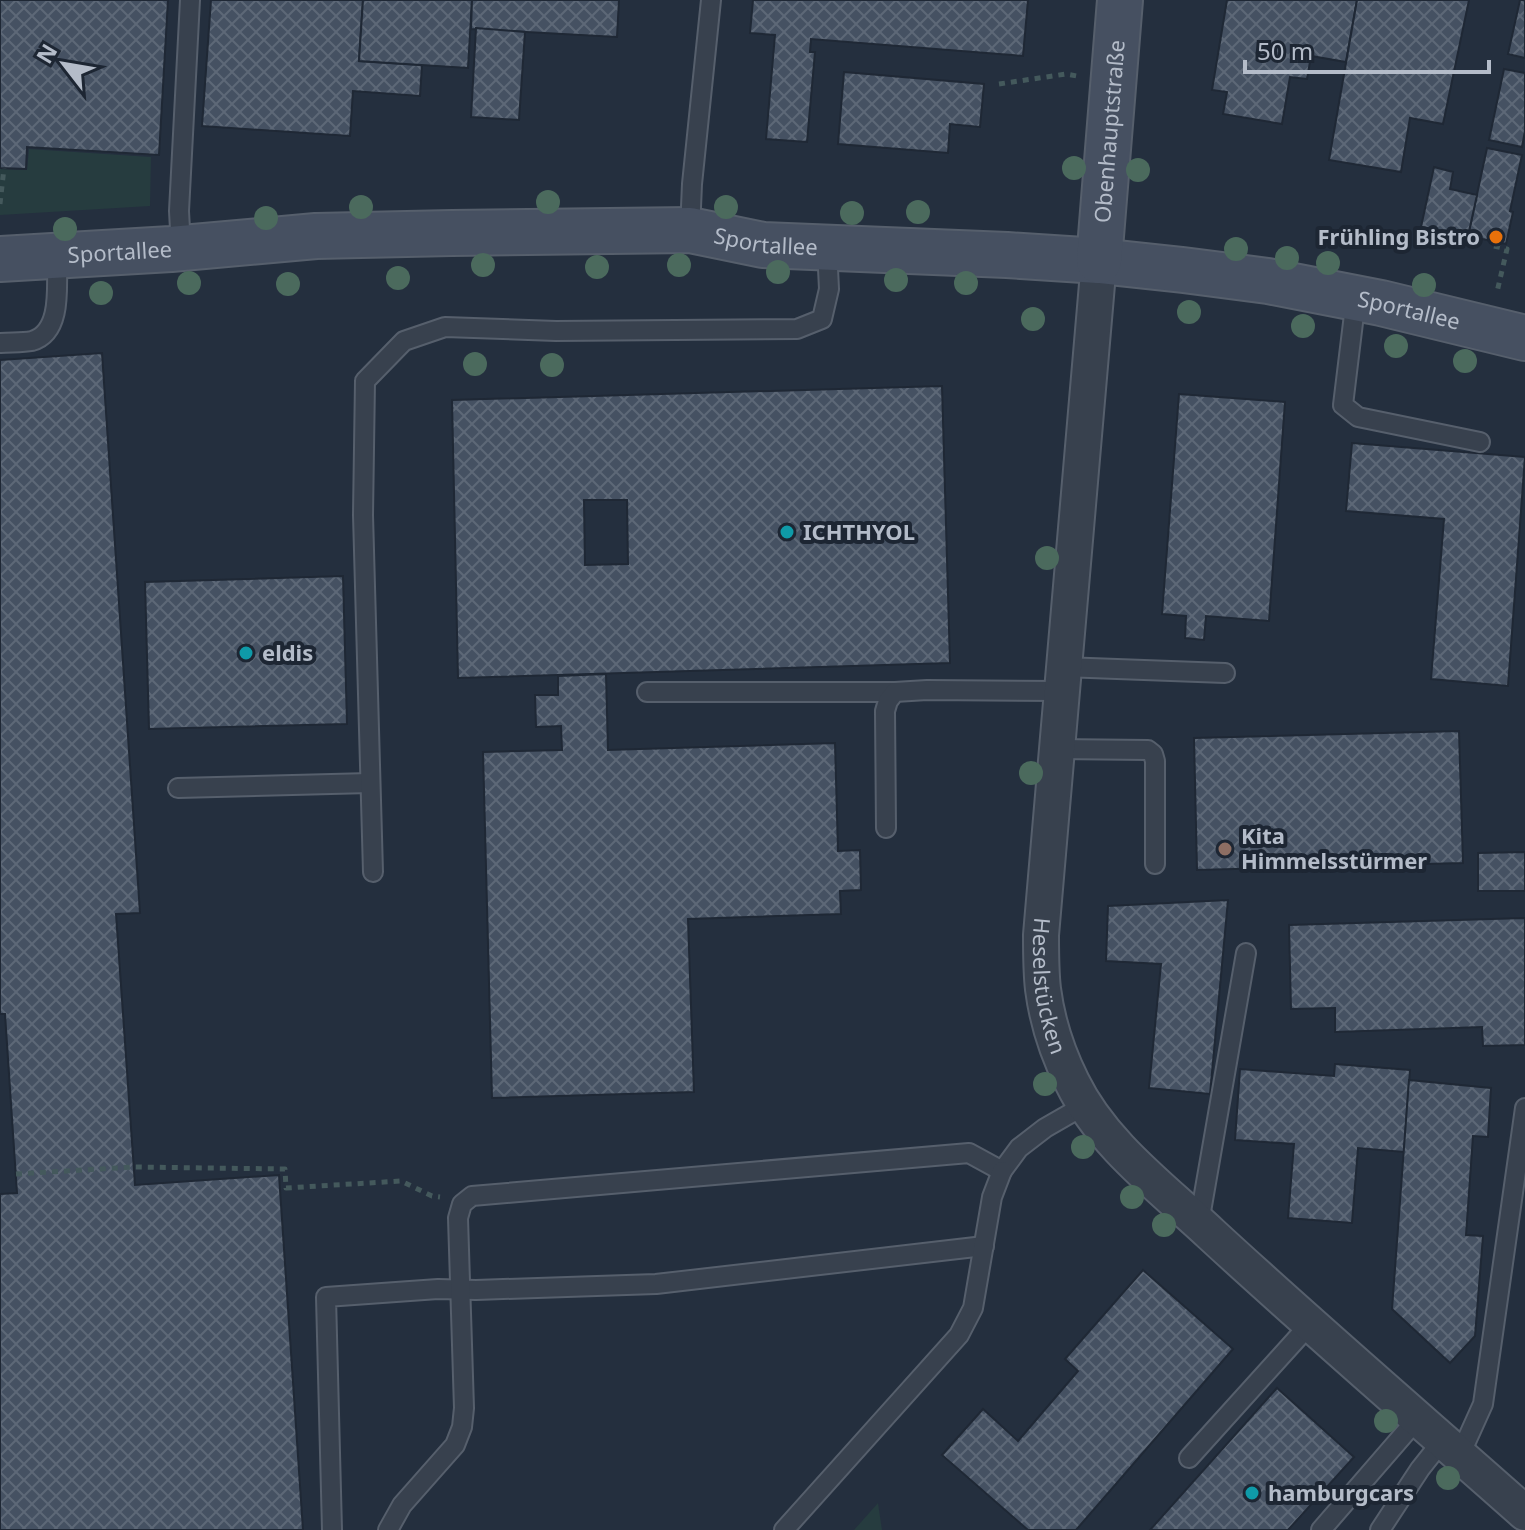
<svg xmlns="http://www.w3.org/2000/svg" width="1525" height="1530" font-family="'Noto Sans',sans-serif">
	<defs>
		<pattern id="building-cross-hatch" width="8" height="8" patternUnits="userSpaceOnUse" patternTransform="scale(2)"><rect width="8" height="8" fill="#455162"/><path d="M0 0l8 8M0 8l8-8" fill="none" stroke="#5d6877"/></pattern>
	</defs>
	<rect width="100%" height="100%" fill="#242f3e"/>
	<!-- green -->
	<g fill="#263c3f">
		<path d="M 29,149 L 151,157 L 150,206 L 0,215 L 0,169 L 27,170 Z"/>
		<path d="M 878,1503 L 882,1530 L 854,1530 Z"/>
	</g>
	<!-- building -->
	<g fill="url(#building-cross-hatch)" stroke="#1f2835" stroke-width="2" fill-rule="evenodd">
		<path d="M 0,0 L 168,0 L 159,155 L 27,147 L 26,169 L 0,168 Z"/>
		<path d="M 211,0 L 363,0 L 359,61 L 422,65 L 420,96 L 353,91 L 350,136 L 202,126 Z"/>
		<path d="M 363,0 L 472,0 L 468,68 L 359,61 Z"/>
		<path d="M 472,0 L 619,0 L 617,37 L 471,29 Z"/>
		<path d="M 753,0 L 1028,0 L 1023,56 L 811,39 L 810,52 L 815,52 L 807,142 L 766,139 L 775,35 L 750,33 Z"/>
		<path d="M 1227,0 L 1357,0 L 1346,62 L 1311,56 L 1307,79 L 1290,77 L 1282,124 L 1223,114 L 1227,92 L 1212,90 Z"/>
		<path d="M 1357,0 L 1469,0 L 1443,124 L 1410,118 L 1401,172 L 1329,160 Z"/>
		<path d="M 1520,0 L 1525,0 L 1525,58 L 1508,54 Z"/>
		<path d="M 476,28 L 525,32 L 519,120 L 471,117 Z"/>
		<path d="M 1504,69 L 1525,73 L 1525,131 L 1522,147 L 1489,140 Z"/>
		<path d="M 844,72 L 984,84 L 980,127 L 950,124 L 948,153 L 838,144 Z"/>
		<path d="M 1487,148 L 1522,155 L 1510,211 L 1513,212 L 1506,244 L 1468,236 Z"/>
		<path d="M 1434,167 L 1453,172 L 1450,189 L 1477,195 L 1468,236 L 1421,227 Z"/>
		<path d="M 102,353 L 140,913 L 116,914 L 135,1185 L 279,1175 L 303,1530 L 0,1530 L 0,1194 L 17,1193 L 5,1014 L 0,1014 L 0,360 Z"/>
		<path d="M 942,386 L 950,663 L 458,678 L 452,400 ZM 584,500 L 627,500 L 628,564 L 585,565 Z"/>
		<path d="M 1179,394 L 1285,402 L 1269,621 L 1206,616 L 1204,640 L 1185,638 L 1186,616 L 1162,614 Z"/>
		<path d="M 1352,443 L 1525,457 L 1508,686 L 1431,679 L 1444,519 L 1346,511 Z"/>
		<path d="M 343,576 L 347,724 L 149,729 L 145,582 Z"/>
		<path d="M 606,674 L 608,750 L 835,743 L 838,851 L 860,850 L 861,890 L 840,891 L 841,914 L 688,919 L 694,1092 L 492,1098 L 483,752 L 562,750 L 561,726 L 536,727 L 535,695 L 558,695 L 558,676 Z"/>
		<path d="M 1459,731 L 1463,863 L 1197,870 L 1194,738 Z"/>
		<path d="M 1525,852 L 1525,891 L 1478,891 L 1478,853 Z"/>
		<path d="M 1228,900 L 1210,1094 L 1149,1088 L 1161,964 L 1106,961 L 1108,906 Z"/>
		<path d="M 1525,918 L 1525,1045 L 1483,1046 L 1482,1027 L 1335,1032 L 1335,1008 L 1291,1009 L 1289,925 Z"/>
		<path d="M 1335,1064 L 1410,1070 L 1404,1152 L 1358,1148 L 1352,1223 L 1288,1218 L 1294,1144 L 1235,1140 L 1240,1069 L 1334,1076 Z"/>
		<path d="M 1409,1080 L 1491,1088 L 1488,1137 L 1473,1136 L 1466,1235 L 1483,1236 L 1475,1336 L 1450,1363 L 1392,1309 Z"/>
		<path d="M 1143,1270 L 1233,1349 L 1076,1530 L 1028,1530 L 942,1455 L 983,1409 L 1018,1441 L 1078,1371 L 1065,1359 Z"/>
		<path d="M 1277,1388 L 1354,1457 L 1288,1530 L 1150,1530 Z"/>
	</g>
	<g fill="none" stroke-linecap="round" stroke-linejoin="round">
		<!-- lane casing -->
		<g stroke="#565f6c" stroke-width="22">
			<g id="lane">
				<path d="M 690,230 L 692,184 L 711,0"/>
				<path d="M 181,248 L 179,211 L 190,0"/>
				<path d="M 1356,298 L 1343,405 L 1358,417 L 1480,442"/>
				<path d="M 0,343 C 10,342 22,343 32,341 C 64,332 56,281 57,255"/>
				<path d="M 1063,667 L 1225,673"/>
				<path d="M 647,692 L 895,692"/>
				<path d="M 1056,749 L 1148,750 L 1153,754 L 1155,761 L 1155,864"/>
				<path d="M 178,788 L 370,783"/>
				<path d="M 886,828 L 885,711 L 888,701 L 895,692 L 927,690 L 1061,691"/>
				<path d="M 373,872 L 363,515 L 365,381 L 404,341 L 445,327 L 556,331 L 797,329 L 822,319 L 829,289 L 827,248"/>
				<path d="M 1199,1223 L 1246,953"/>
				<path d="M 1460,1455 L 1483,1404 L 1525,1108"/>
				<path d="M 1189,1458 L 1311,1323"/>
				<path d="M 332,1530 L 326,1297 L 438,1289 L 476,1290 L 656,1284 L 984,1246"/>
				<path d="M 388,1530 L 402,1505 L 455,1445 L 462,1427 L 464,1408 L 458,1218 L 462,1204 L 472,1196 L 969,1153 L 1002,1171 L 1019,1148 L 1045,1128 L 1085,1105"/>
				<path d="M 784,1530 L 959,1335 L 973,1308 L 992,1197 L 1002,1171"/>
				<path d="M 1321,1530 L 1418,1418"/>
				<path d="M 1380,1530 L 1420,1469 L 1443,1440"/>
			</g>
		</g>
		<!-- street casing -->
		<g stroke="#565f6c" stroke-width="38">
			<g id="street">
				<path id="s1" d="M 1099,261 L 1041,935 C 1041,953 1041,972 1043,989 C 1047,1020 1058,1054 1072,1082 C 1102,1144 1162,1188 1211,1234 C 1314,1329 1420,1420 1525,1513"/>
			</g>
		</g>
		<!-- secondary casing -->
		<g stroke="#565f6c" stroke-width="48">
			<g id="secondary">
				<path id="s2" d="M 0,259 L 171,249 L 316,236 L 452,233 L 690,230 L 763,245 L 1007,255 L 1099,261 L 1183,270 L 1268,281 L 1381,303 L 1525,338"/>
				<path id="s3" d="M 1099,261 L 1120,0"/>
			</g>
		</g>
		<!-- path -->
		<g stroke="#44595c" stroke-width="5" stroke-dasharray="6 6" stroke-linecap="butt">
			<path d="M 999,84 L 1066,74 L 1077,76"/>
			<path d="M 0,204 L 4,168"/>
			<path d="M 1494,246 L 1507,249 L 1497,292"/>
			<path d="M 16,1174 L 133,1167 L 285,1169 L 286,1188 L 401,1181 L 432,1196 L 440,1197"/>
		</g>
		<!-- lane -->
		<use href="#lane" stroke="#38414e" stroke-width="18"/>
		<!-- street -->
		<use href="#street" stroke="#38414e" stroke-width="34"/>
		<!-- secondary -->
		<use href="#secondary" stroke="#465061" stroke-width="44"/>
	</g>
	<!-- trees -->
	<g fill="#4b6a5d">
		<circle cx="1074" cy="168" r="12"/>
		<circle cx="1138" cy="170" r="12"/>
		<circle cx="548" cy="202" r="12"/>
		<circle cx="361" cy="207" r="12"/>
		<circle cx="726" cy="207" r="12"/>
		<circle cx="918" cy="212" r="12"/>
		<circle cx="852" cy="213" r="12"/>
		<circle cx="266" cy="218" r="12"/>
		<circle cx="65" cy="229" r="12"/>
		<circle cx="1236" cy="249" r="12"/>
		<circle cx="1287" cy="258" r="12"/>
		<circle cx="1328" cy="263" r="12"/>
		<circle cx="483" cy="265" r="12"/>
		<circle cx="679" cy="265" r="12"/>
		<circle cx="597" cy="267" r="12"/>
		<circle cx="778" cy="272" r="12"/>
		<circle cx="398" cy="278" r="12"/>
		<circle cx="896" cy="280" r="12"/>
		<circle cx="189" cy="283" r="12"/>
		<circle cx="966" cy="283" r="12"/>
		<circle cx="288" cy="284" r="12"/>
		<circle cx="1424" cy="285" r="12"/>
		<circle cx="101" cy="293" r="12"/>
		<circle cx="1189" cy="312" r="12"/>
		<circle cx="1033" cy="319" r="12"/>
		<circle cx="1303" cy="326" r="12"/>
		<circle cx="1396" cy="346" r="12"/>
		<circle cx="1465" cy="361" r="12"/>
		<circle cx="475" cy="364" r="12"/>
		<circle cx="552" cy="365" r="12"/>
		<circle cx="1047" cy="558" r="12"/>
		<circle cx="1031" cy="773" r="12"/>
		<circle cx="1045" cy="1084" r="12"/>
		<circle cx="1083" cy="1147" r="12"/>
		<circle cx="1132" cy="1197" r="12"/>
		<circle cx="1164" cy="1225" r="12"/>
		<circle cx="1386" cy="1421" r="12"/>
		<circle cx="1448" cy="1478" r="12"/>
	</g>
	<!-- markers -->
	<circle fill="#e8710a" stroke="#1d2633" stroke-width="3" cx="1496" cy="237" r="8"/>
	<g fill="#0f9aa8" stroke="#1d2633" stroke-width="3">
		<circle cx="787" cy="532" r="8"/>
		<circle cx="246" cy="653" r="8"/>
		<circle cx="1252" cy="1493" r="8"/>
	</g>
	<circle fill="#8d6e63" stroke="#1d2633" stroke-width="3" cx="1225" cy="849" r="8"/>
	<g text-anchor="middle" stroke-width="8" stroke-linejoin="round" paint-order="stroke">
		<!-- street labels -->
		<g font-size="22" fill="#b4bcc9" stroke="#1d2633">
			<text dy="8" stroke="none"><textPath href="#s3" startOffset="130">Obenhauptstraße</textPath></text>
			<text dy="8" stroke="none"><textPath href="#s2" startOffset="768">Sportallee</textPath></text>
			<text dy="8" stroke="none"><textPath href="#s2" startOffset="120">Sportallee</textPath></text>
			<text dy="8" stroke="none"><textPath href="#s2" startOffset="1416">Sportallee</textPath></text>
			<text dy="8" stroke="none"><textPath href="#s1" startOffset="728">Heselstücken</textPath></text>
		</g>
		<!-- poi labels -->
		<g font-size="22" font-weight="bold" fill="#b4bcc9" stroke="#1d2633" text-anchor="start">
			<text x="1480" y="245" text-anchor="end">Frühling Bistro</text>
			<text x="803" y="540">ICHTHYOL</text>
			<text x="262" y="661">eldis</text>
			<text x="1241" y="844">Kita<tspan x="1241" dy="25">Himmelsstürmer</tspan></text>
			<text x="1268" y="1501">hamburgcars</text>
		</g>
	</g>
	<!-- north arrow -->
	<g transform="translate(64 64) rotate(301)" stroke="#1d2633" stroke-width="6" paint-order="stroke">
	<path d="M0-6L14 30L0 20L-14 30Z" fill="#b4bcc9"/>
	<text y="-12" font-size="22" font-weight="bold" text-anchor="middle" fill="#b4bcc9">N</text>
	</g>
	<!-- scale -->
	<path d="M1245 60v12h244v-12" fill="none" stroke="#b4bcc9" stroke-width="4"/>
	<text x="1257" y="60" font-size="24" fill="#b4bcc9" stroke="#1d2633" stroke-width="6" paint-order="stroke">50 m</text>
</svg>
